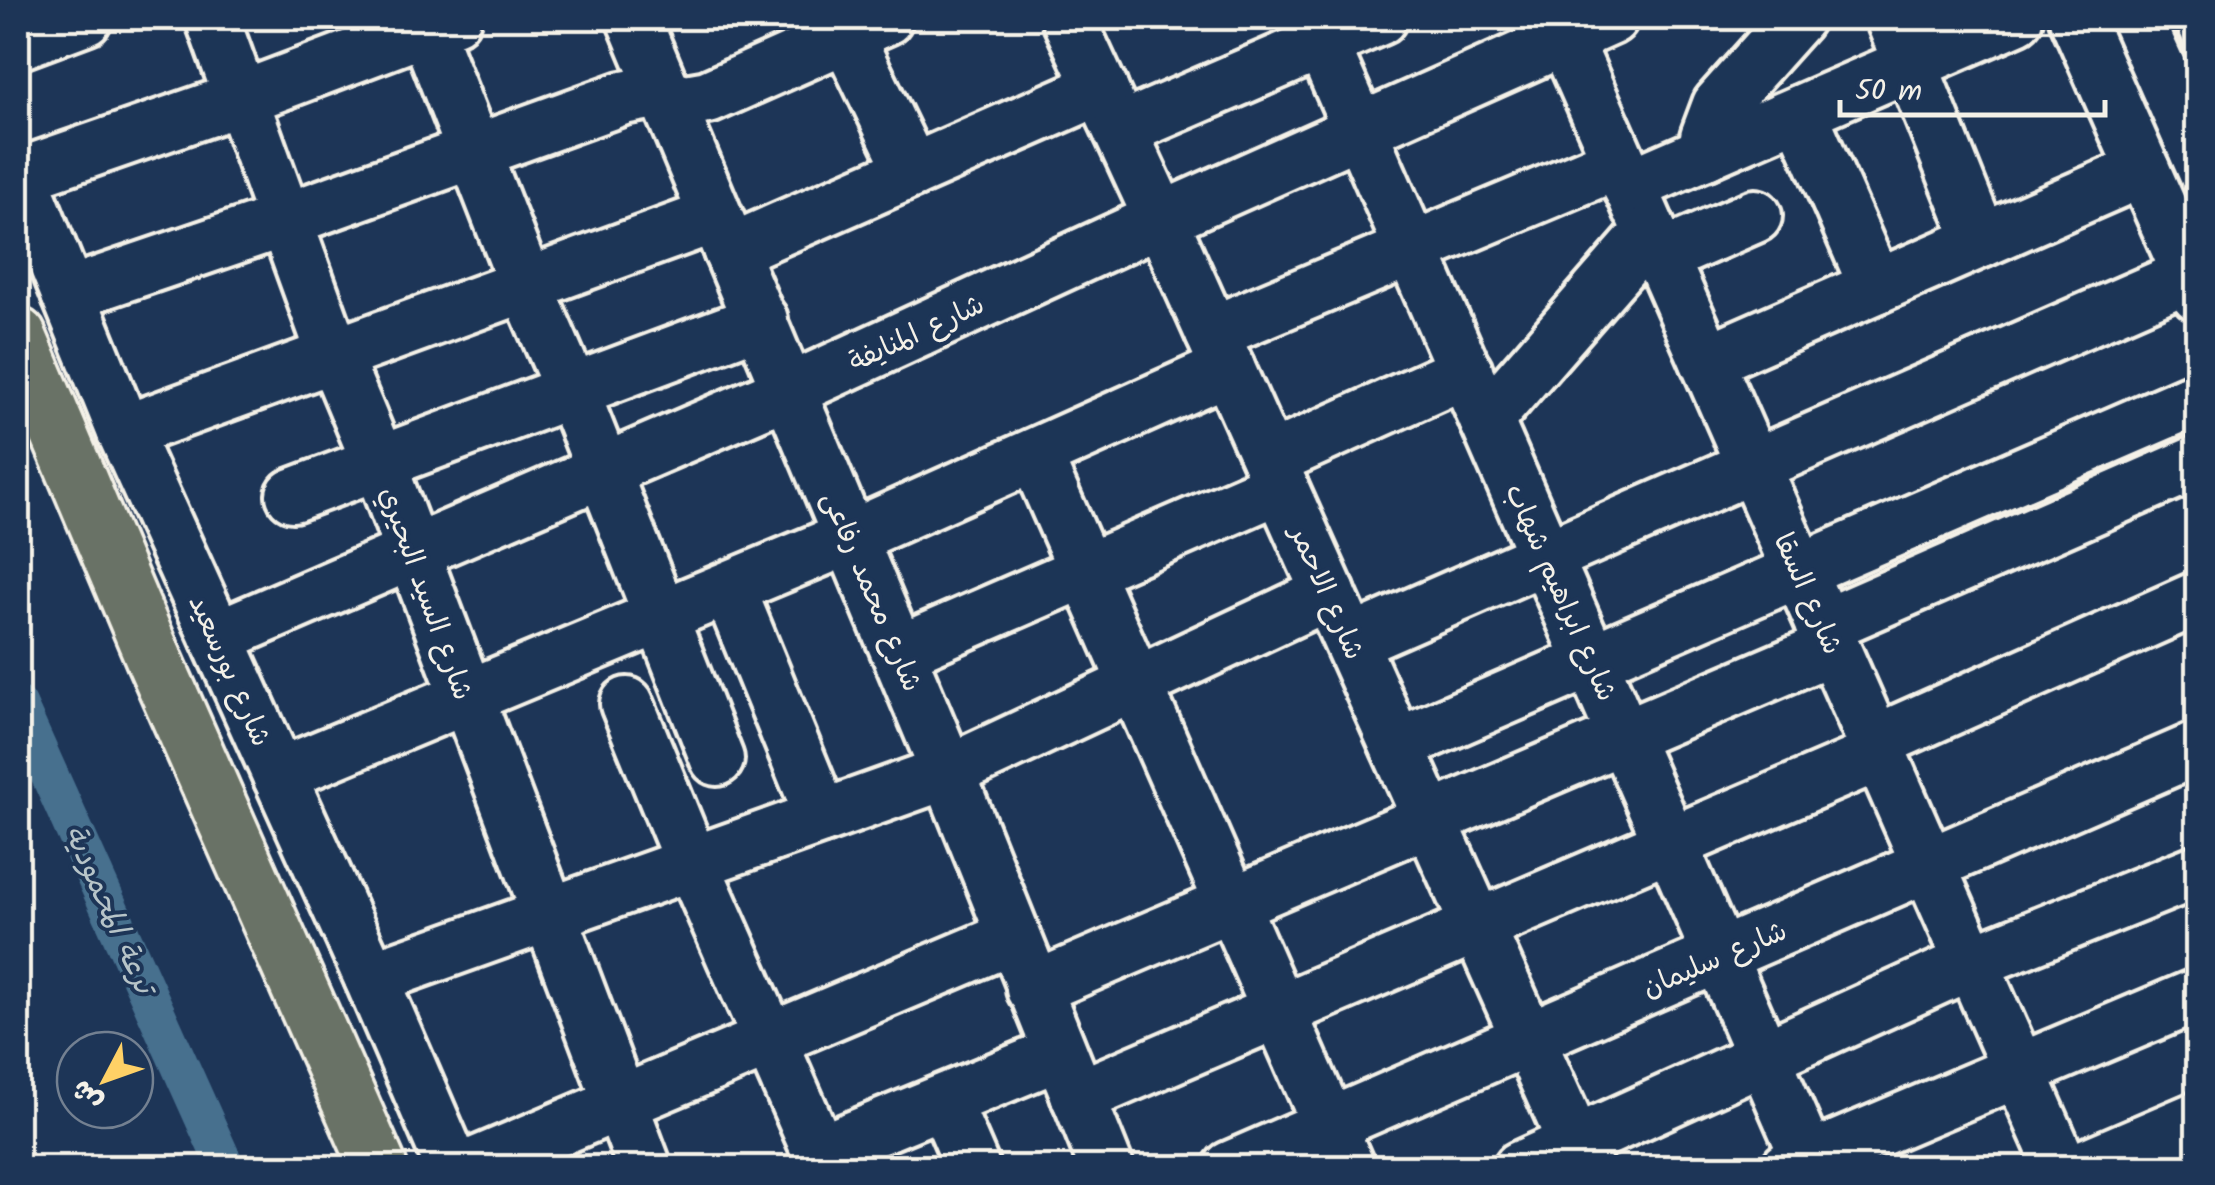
<svg xmlns="http://www.w3.org/2000/svg" width="2215" height="1185" font-family="Kalam,'Playpen Sans Arabic',sans-serif">
	<rect width="100%" height="100%" fill="#1d3557"/>
	<filter id="ink" filterUnits="userSpaceOnUse"><feTurbulence type="fractalNoise" baseFrequency=".01" numOctaves="2"/><feDisplacementMap in="SourceGraphic" scale="20" xChannelSelector="R" yChannelSelector="G"/><feConvolveMatrix kernelMatrix="1 2 1 2 8 2 1 2 1" color-interpolation-filters="sRGB"/></filter>
	<g filter="url(#ink)">
		<g fill="none" stroke-linecap="round" stroke-linejoin="round">
			<!-- canal -->
			<path stroke="#466f8e" stroke-width="38" d="M 18,705 L 226,1168"/>
			<!-- minor casing -->
			<g stroke="#f4f1e8" stroke-width="60">
				<g id="minor">
					<path d="M 212,18 L 334,355 L 379,463 L 645,1168"/>
					<path d="M 422,18 L 526,285 L 572,391 L 717,759"/>
					<path d="M 633,18 L 948,772 L 1107,1168"/>
					<path d="M 1068,18 L 1161,219 L 1586,1168"/>
					<path d="M 1311,18 L 1812,1168"/>
					<path d="M 1556,18 L 2062,1168"/>
					<path d="M 1892,18 L 1981,241"/>
					<path d="M 2076,18 L 2198,294"/>
					<path d="M 847,36 L 912,171"/>
					<path d="M 18,43 L 85,18"/>
					<path d="M 1800,112 L 1876,287"/>
					<path d="M 1120,130 L 1380,18"/>
					<path d="M 1706,153 L 1707,137 L 1719,105 L 1797,18"/>
					<path d="M 18,170 L 124,432 L 371,978 L 453,1168"/>
					<path d="M 20,175 L 242,98 L 454,18"/>
					<path d="M 1629,186 L 2016,18"/>
					<path d="M 730,251 L 1101,88"/>
					<path d="M 1661,257 L 1755,216"/>
					<path d="M 68,294 L 285,220 L 623,98 L 655,92 L 685,101 L 708,97 L 886,18"/>
					<path d="M 1212,333 L 1619,162"/>
					<path d="M 1707,361 L 2143,170"/>
					<path d="M 1486,420 L 1650,232"/>
					<path d="M 124,432 L 715,216"/>
					<path d="M 1035,455 L 1348,1168"/>
					<path d="M 1269,460 L 1466,371"/>
					<path d="M 293,495 L 761,320"/>
					<path d="M 729,589 L 822,817"/>
					<path d="M 1823,626 L 2198,462"/>
					<path d="M 217,637 L 790,390 L 1161,219 L 1611,18"/>
					<path d="M 1351,642 L 2189,275"/>
					<path d="M 899,652 L 1281,486"/>
					<path d="M 627,704 L 692,863 L 826,1168"/>
					<path d="M 1875,742 L 2198,598"/>
					<path d="M 1397,745 L 2198,398"/>
					<path d="M 279,775 L 851,537 L 1228,368"/>
					<path d="M 371,978 L 948,772 L 1329,593"/>
					<path d="M 1033,989 L 1833,647"/>
					<path d="M 1078,1097 L 1880,754"/>
					<path d="M 944,1101 L 973,1168"/>
					<path d="M 819,1152 L 1060,1053"/>
					<path d="M 467,1168 L 1013,937"/>
					<path d="M 1230,1168 L 2198,748"/>
					<path d="M 1520,1168 L 1972,962 L 2198,871"/>
					<path d="M 1788,1168 L 2198,995"/>
					<path d="M 2081,1168 L 2198,1118"/>
				</g>
			</g>
			<!-- major casing -->
			<g stroke="#f4f1e8" stroke-width="62">
				<path id="major" d="M 18,336 L 154,659 L 379,1168"/>
			</g>
			<!-- minor -->
			<use href="#minor" stroke="#1d3557" stroke-width="52"/>
			<!-- major -->
			<use href="#major" stroke="#697266" stroke-width="55"/>
			<!-- rail -->
			<path stroke="#f4f1e8" stroke-width="8" d="M 2169,18 L 2198,82"/>
		</g>
	</g>
	<g text-anchor="middle" stroke-width="8" stroke-linejoin="round" paint-order="stroke">
		<!-- street labels -->
		<g font-size="28" fill="#f4f1e8" stroke="#1d3557">
			<text transform="translate(916 332) rotate(-25)" y="10">شارع المنايفة</text>
			<text transform="translate(873 591) rotate(67)" y="10">شارع محمد رفاعى</text>
			<text transform="translate(1328 592) rotate(66)" y="10">شارع الاحمر</text>
			<text transform="translate(1562 592) rotate(66)" y="10">شارع ابراهيم شهاب</text>
			<text transform="translate(427 593) rotate(70)" y="10">شارع السيد البحيري</text>
			<text transform="translate(1809 593) rotate(66)" y="10">شارع السقا</text>
			<text transform="translate(231 670) rotate(66)" y="10">شارع بورسعيد</text>
			<text transform="translate(1714 958) rotate(-23)" y="10">شارع سليمان</text>
		</g>
		<!-- water labels -->
		<g font-size="30" font-style="italic" fill="#b7c4c8" stroke="#1d3557">
			<text transform="translate(110 909) rotate(66)" y="10">ترعة المحمودية</text>
		</g>
	</g>
	<!-- margin -->
	<rect width="2215" height="1185" fill="none" stroke="#1d3557" stroke-width="60"/>
	<rect x="30" y="30" width="2155" height="1125" fill="none" stroke="#f4f1e8" stroke-width="4" filter="url(#ink)"/>
	<!-- north arrow -->
	<g transform="translate(105 1080) rotate(229)"><circle r="48" fill="#1d3557" stroke="#738091" stroke-width="2.5"/>
	<path d="M0-8L18 38L0 25L-18 38Z" fill="#ffd166"/>
	<text y="-15" font-size="28" font-weight="bold" text-anchor="middle" fill="#f4f1e8">ش</text>
	</g>
	<!-- scale -->
	<path d="M1840 100v15h265v-15" fill="none" stroke="#f4f1e8" stroke-width="5"/>
	<text x="1855" y="100" font-size="30" fill="#f4f1e8" stroke="#1d3557" stroke-width="8" paint-order="stroke">50 m</text>
</svg>
